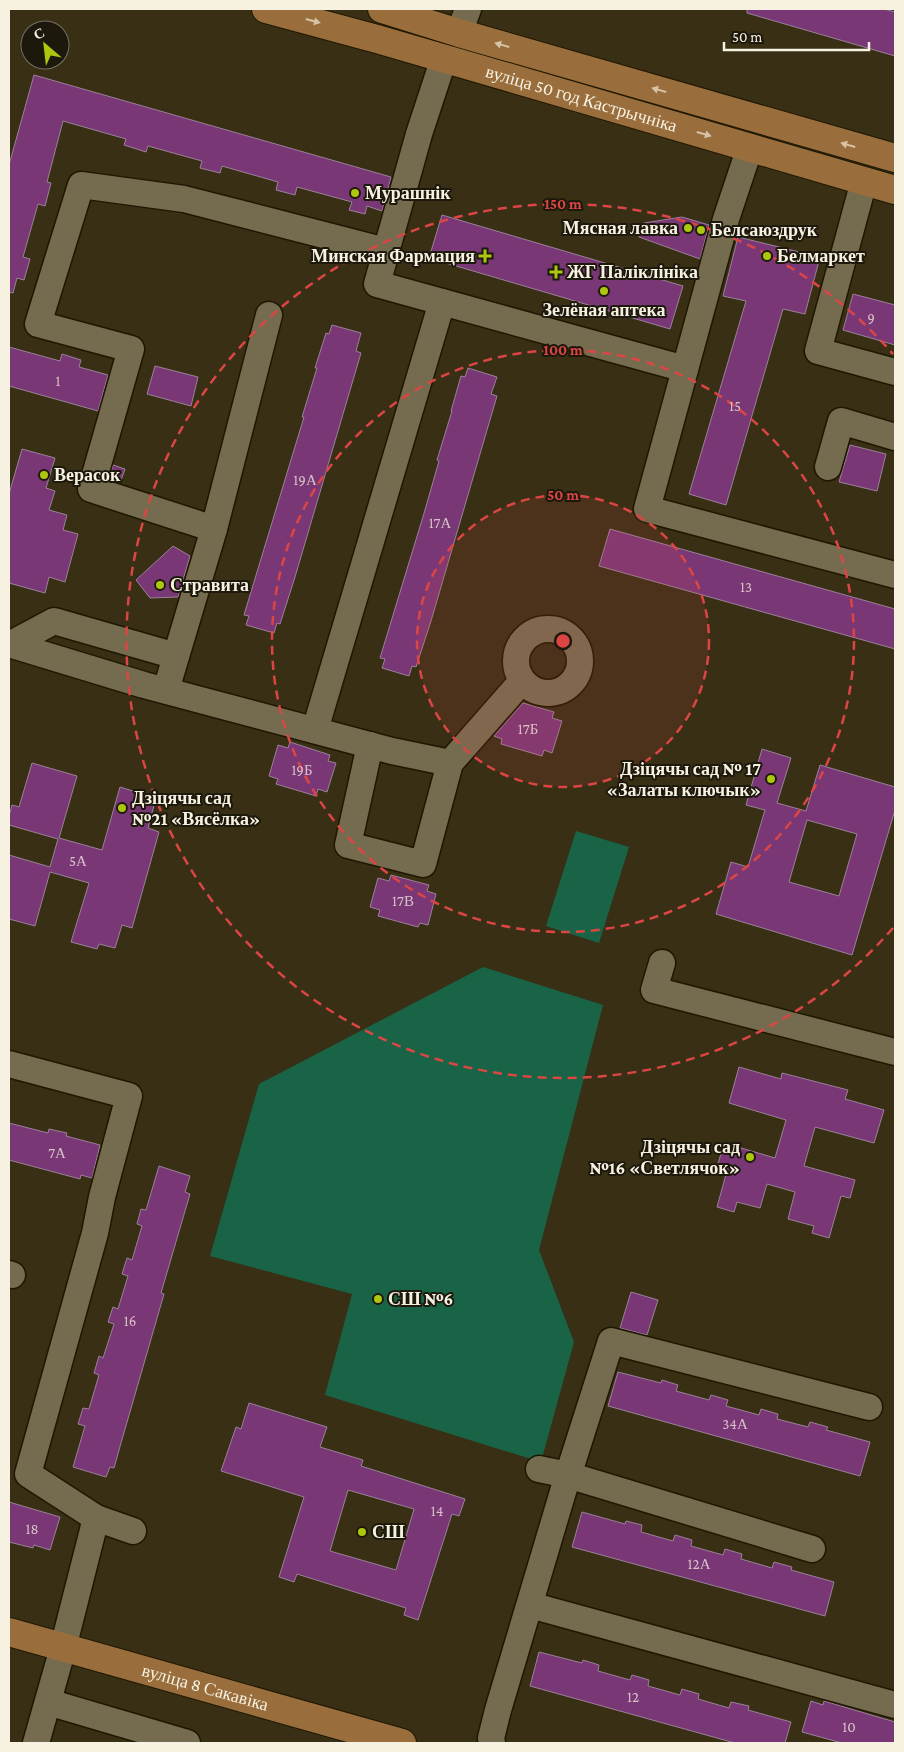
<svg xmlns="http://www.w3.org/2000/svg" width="904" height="1752" font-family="'Crimson Pro',serif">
	<rect width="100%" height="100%" fill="#382f15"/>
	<!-- green -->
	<g fill="#196446">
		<path d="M 576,831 L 629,847 L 599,943 L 546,926 Z"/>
		<path d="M 483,967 L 603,1005 L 539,1250 L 574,1342 L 541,1462 L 325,1395 L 352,1294 L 210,1256 L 259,1084 Z"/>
	</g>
	<!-- building -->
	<g fill="#793776" stroke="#9a8298" fill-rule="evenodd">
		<path d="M 747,9 L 884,9 L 895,12 L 895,56 L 747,13 Z"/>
		<path d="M 34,75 L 391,177 L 382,211 L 367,206 L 365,214 L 349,210 L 352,202 L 297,187 L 295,195 L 276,190 L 278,182 L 222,166 L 220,173 L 200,168 L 202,161 L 148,146 L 146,152 L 124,145 L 126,139 L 63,121 L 47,182 L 51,183 L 45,206 L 38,204 L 23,257 L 30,259 L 24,280 L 17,278 L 13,293 L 9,292 L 9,165 Z"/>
		<path d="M 442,215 L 683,286 L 670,329 L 429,258 Z"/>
		<path d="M 682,217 L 709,225 L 700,259 L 639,237 L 644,223 Z"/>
		<path d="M 738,237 L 820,257 L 805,314 L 783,309 L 726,505 L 689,494 L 746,301 L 723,296 Z"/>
		<path d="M 853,294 L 895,305 L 895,345 L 843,330 Z"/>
		<path d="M 332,325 L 361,333 L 356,351 L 361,353 L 295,577 L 280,624 L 277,623 L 274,633 L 246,625 L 249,616 L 244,615 L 304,417 L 302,417 L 317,368 L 315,368 L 326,333 L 329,334 Z"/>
		<path d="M 9,347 L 60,361 L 62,354 L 81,360 L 79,367 L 108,375 L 98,411 L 9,386 Z"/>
		<path d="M 155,366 L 198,377 L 191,406 L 147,394 Z"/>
		<path d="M 468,368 L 497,377 L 491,394 L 497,396 L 431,621 L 416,667 L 412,666 L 409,676 L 382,668 L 385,659 L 380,658 L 425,510 L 439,461 L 437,460 L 452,411 L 451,411 L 461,376 L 465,377 Z"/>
		<path d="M 850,445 L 886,454 L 877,491 L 839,482 Z"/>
		<path d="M 22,449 L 55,458 L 46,488 L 55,491 L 49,510 L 67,515 L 63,530 L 78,534 L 65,582 L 49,577 L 45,593 L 9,583 L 9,494 Z"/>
		<path d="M 113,465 L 125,469 L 120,483 L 109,479 Z"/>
		<path d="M 610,529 L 895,609 L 895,649 L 599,566 Z"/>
		<path d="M 173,546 L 190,556 L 178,597 L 150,598 L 136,580 Z"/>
		<path d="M 523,703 L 554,712 L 552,718 L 562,721 L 552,753 L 544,750 L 542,756 L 501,744 L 502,739 L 494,736 Z"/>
		<path d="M 290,742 L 330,755 L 328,761 L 336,763 L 327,792 L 318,789 L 316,796 L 276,784 L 278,779 L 269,776 L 278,745 L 288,748 Z"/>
		<path d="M 762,749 L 791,758 L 777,803 L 806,811 L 820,765 L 895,787 L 895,810 L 852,955 L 716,914 L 731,862 L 748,867 L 765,810 L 746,805 ZM 807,820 L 857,834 L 839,896 L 789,882 Z"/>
		<path d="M 32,763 L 77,776 L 59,838 L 102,850 L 120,787 L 156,798 L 148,828 L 159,832 L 132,928 L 122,925 L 115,948 L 99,944 L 97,949 L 71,942 L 89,883 L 50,872 L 35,926 L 9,919 L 9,855 L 50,867 L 58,839 L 9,825 L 9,816 L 12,805 L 19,807 Z"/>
		<path d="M 391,875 L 429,885 L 427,891 L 436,894 L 428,925 L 420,923 L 418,927 L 378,916 L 380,910 L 370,907 L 378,878 L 389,881 Z"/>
		<path d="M 739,1067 L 781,1079 L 782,1073 L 848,1090 L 845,1099 L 884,1110 L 874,1143 L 815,1127 L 804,1166 L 855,1180 L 850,1198 L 841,1196 L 829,1238 L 812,1233 L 814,1226 L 788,1219 L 795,1192 L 767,1184 L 760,1208 L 737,1202 L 734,1212 L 717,1207 L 728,1167 L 718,1164 L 724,1143 L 775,1158 L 786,1120 L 729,1103 Z"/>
		<path d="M 9,1123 L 48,1133 L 49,1129 L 67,1133 L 66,1136 L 100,1145 L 92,1178 L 81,1175 L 80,1179 L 9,1160 Z"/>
		<path d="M 159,1166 L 190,1176 L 185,1192 L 190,1194 L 161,1293 L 164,1294 L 121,1443 L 114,1468 L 110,1467 L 106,1477 L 73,1467 L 85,1426 L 78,1424 L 83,1408 L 89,1409 L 99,1375 L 94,1373 L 99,1356 L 103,1358 L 114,1324 L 108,1322 L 113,1307 L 118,1309 L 128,1276 L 122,1274 L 127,1258 L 132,1260 L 142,1226 L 137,1224 L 141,1209 L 146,1210 Z"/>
		<path d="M 631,1292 L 658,1300 L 647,1335 L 620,1328 Z"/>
		<path d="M 618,1372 L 661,1383 L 662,1380 L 678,1385 L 676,1391 L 709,1400 L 711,1395 L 728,1400 L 726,1406 L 759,1415 L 761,1409 L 778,1414 L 777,1419 L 808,1427 L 810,1422 L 828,1427 L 826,1430 L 870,1442 L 860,1476 L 608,1406 Z"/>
		<path d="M 249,1403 L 327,1427 L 320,1447 L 363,1460 L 361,1466 L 465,1499 L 459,1516 L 452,1514 L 418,1620 L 404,1615 L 406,1608 L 297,1574 L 294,1582 L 279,1577 L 304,1497 L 221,1471 L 236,1427 L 241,1429 ZM 348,1490 L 414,1509 L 396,1570 L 330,1551 Z"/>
		<path d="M 9,1502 L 60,1517 L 50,1550 L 34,1545 L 33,1548 L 9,1542 Z"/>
		<path d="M 582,1512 L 625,1524 L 626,1521 L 642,1525 L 641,1532 L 673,1541 L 675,1535 L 692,1540 L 691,1546 L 723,1555 L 725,1549 L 742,1554 L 741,1559 L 772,1568 L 774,1562 L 792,1567 L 791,1570 L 834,1582 L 825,1616 L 572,1547 Z"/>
		<path d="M 539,1652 L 582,1663 L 583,1660 L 599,1665 L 598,1671 L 630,1680 L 632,1675 L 649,1680 L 648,1686 L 680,1695 L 682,1689 L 699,1694 L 698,1699 L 729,1708 L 731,1702 L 749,1706 L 748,1710 L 791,1722 L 785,1743 L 735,1743 L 530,1686 Z"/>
		<path d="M 811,1701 L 823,1705 L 824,1701 L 895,1722 L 895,1743 L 842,1743 L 802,1732 Z"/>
	</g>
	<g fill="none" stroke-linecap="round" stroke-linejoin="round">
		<!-- minor casing -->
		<g stroke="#1f1700" stroke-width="29">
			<g id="minor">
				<path d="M 459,33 L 468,9"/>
				<path d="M 444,58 L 419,134 L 377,284 L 685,369"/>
				<path d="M 750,147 L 726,219 L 647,509 L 895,575"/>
				<path d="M 864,181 L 818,351 L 895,372"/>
				<path d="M 828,467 L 841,421 L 895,437"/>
				<path d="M 214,529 L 91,489 L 131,349 L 38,324 L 81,185 L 184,199 L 386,251"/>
				<circle cx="548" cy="661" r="32"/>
				<path d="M 9,644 L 144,685 L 392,751 L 450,763"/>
				<path d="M 11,644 L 54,621 L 176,656"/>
				<path d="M 166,690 L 214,529 L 269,315"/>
				<path d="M 315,730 L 442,302"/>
				<path d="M 370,745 L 348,845 L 423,864 L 450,763 L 522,681"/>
				<path d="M 662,963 L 654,990 L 895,1052"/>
				<path d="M 9,1064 L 129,1096 L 102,1197 L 95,1233 L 28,1474 L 96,1518 L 63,1648 L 36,1743"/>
				<path d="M 9,1274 L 12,1275"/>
				<path d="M 539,1469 L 568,1475 L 812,1549"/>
				<path d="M 96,1518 L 133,1531"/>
				<path d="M 530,1605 L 895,1705"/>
				<path d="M 48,1702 L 187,1743"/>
				<path d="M 492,1743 L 491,1738 L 498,1710 L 565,1485 L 611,1341 L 869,1407"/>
			</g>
		</g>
		<!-- major casing -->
		<g stroke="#1f1700" stroke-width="30">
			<g id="major">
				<path id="s1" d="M 266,9 L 377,39 L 895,190"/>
				<path d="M 382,9 L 459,33 L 895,158"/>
				<path id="s2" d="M 9,1632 L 402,1743"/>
			</g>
		</g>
		<!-- minor -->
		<use href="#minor" stroke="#756b4f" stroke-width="26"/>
		<!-- major -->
		<use href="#major" stroke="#996e3c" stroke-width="28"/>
	</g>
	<!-- one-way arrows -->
	<defs><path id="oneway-solid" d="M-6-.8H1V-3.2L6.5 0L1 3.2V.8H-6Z" transform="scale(1.25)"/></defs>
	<g fill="#d6c3a8">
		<use href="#oneway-solid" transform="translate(313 21) rotate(15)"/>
		<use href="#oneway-solid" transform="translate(502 45) rotate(-164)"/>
		<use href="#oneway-solid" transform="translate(659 90) rotate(-164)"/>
		<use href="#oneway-solid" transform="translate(704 134) rotate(16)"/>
		<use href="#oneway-solid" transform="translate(848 145) rotate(-164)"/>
	</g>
	<!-- distance rings -->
	<circle cx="563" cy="641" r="146" fill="#db4644" fill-opacity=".12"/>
	<g fill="none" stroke="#db4644" stroke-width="2.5" stroke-dasharray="9 6">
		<circle cx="563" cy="641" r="146"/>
		<circle cx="563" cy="641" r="291"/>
		<path d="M893 928A437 437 0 1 1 893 354"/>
	</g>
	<!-- markers -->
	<g fill="#adc60e" stroke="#1c180c" stroke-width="2">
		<circle cx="355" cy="193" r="5"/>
		<circle cx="688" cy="228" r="5"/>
		<circle cx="701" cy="230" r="5"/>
		<path d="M482.5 248.5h5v5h5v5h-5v5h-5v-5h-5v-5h5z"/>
		<circle cx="767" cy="256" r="5"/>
		<path d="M553.5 264.5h5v5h5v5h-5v5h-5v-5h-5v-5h5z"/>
		<circle cx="604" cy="291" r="5"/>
		<circle cx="44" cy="475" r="5"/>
		<circle cx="160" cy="585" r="5"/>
		<circle cx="771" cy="779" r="5"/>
		<circle cx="122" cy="808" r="5"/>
		<circle cx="750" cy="1157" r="5"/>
		<circle cx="378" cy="1299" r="5"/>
		<circle cx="362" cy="1532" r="5"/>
	</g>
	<g text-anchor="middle" stroke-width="4" stroke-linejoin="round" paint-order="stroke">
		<!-- number labels -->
		<g font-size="15" fill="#d8c2c7">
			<text x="871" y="323">9</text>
			<text x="58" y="386">1</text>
			<text x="735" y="411">15</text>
			<text x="305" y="485">19А</text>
			<text x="440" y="528">17А</text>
			<text x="746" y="592">13</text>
			<text x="528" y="734">17Б</text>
			<text x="302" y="775">19Б</text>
			<text x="78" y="866">5А</text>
			<text x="403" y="906">17В</text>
			<text x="57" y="1158">7А</text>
			<text x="130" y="1326">16</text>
			<text x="735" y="1429">34А</text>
			<text x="437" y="1516">14</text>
			<text x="32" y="1534">18</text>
			<text x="699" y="1569">12А</text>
			<text x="633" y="1702">12</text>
			<text x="849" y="1732">10</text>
		</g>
		<!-- street labels -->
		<g font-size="18" fill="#f7f1e2" stroke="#1c180c">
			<text dy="6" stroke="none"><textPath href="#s1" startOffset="328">вуліца 50 год Кастрычніка</textPath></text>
			<text dy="6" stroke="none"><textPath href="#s2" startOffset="204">вуліца 8 Сакавіка</textPath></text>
		</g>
		<!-- poi labels -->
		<g font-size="18" font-weight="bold" fill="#f7f1e2" stroke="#1c180c" text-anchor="start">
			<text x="365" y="199">Мурашнік</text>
			<text x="678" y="234" text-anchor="end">Мясная лавка</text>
			<text x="711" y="236">Белсаюздрук</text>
			<text x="475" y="262" text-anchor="end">Минская Фармация</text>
			<text x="777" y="262">Белмаркет</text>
			<text x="567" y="278">ЖГ Паліклініка</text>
			<text x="604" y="316" text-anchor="middle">Зелёная аптека</text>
			<text x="54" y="481">Верасок</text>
			<text x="170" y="591">Стравита</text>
			<text x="761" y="775" text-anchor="end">Дзіцячы сад № 17<tspan x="761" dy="21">«Залаты ключык»</tspan></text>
			<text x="132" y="804">Дзіцячы сад<tspan x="132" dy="21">№21 «Вясёлка»</tspan></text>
			<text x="740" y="1153" text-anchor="end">Дзіцячы сад<tspan x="740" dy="21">№16 «Светлячок»</tspan></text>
			<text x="388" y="1305">СШ №6</text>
			<text x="372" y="1538">СШ</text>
		</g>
	</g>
	<circle cx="563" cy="641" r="8" fill="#db4644" stroke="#1c180c" stroke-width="2.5"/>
	<g font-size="15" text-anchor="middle" font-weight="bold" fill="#db4644" stroke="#1c180c" stroke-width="4" stroke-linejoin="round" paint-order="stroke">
		<text x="563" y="209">150 m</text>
		<text x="563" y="355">100 m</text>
		<text x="563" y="500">50 m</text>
	</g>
	<!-- border -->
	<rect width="904" height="1752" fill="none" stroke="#f7f1e2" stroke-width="20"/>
	<!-- north arrow -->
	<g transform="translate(45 45) rotate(332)"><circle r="24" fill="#1c180c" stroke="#746f62"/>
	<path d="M0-4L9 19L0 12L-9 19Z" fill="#adc60e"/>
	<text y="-8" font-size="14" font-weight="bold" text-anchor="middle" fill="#f7f1e2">С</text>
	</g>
	<!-- scale -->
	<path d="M724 42v8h145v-8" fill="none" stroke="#f7f1e2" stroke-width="2.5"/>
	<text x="732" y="42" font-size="15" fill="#f7f1e2" stroke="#1c180c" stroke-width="4" paint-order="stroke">50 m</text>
</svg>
